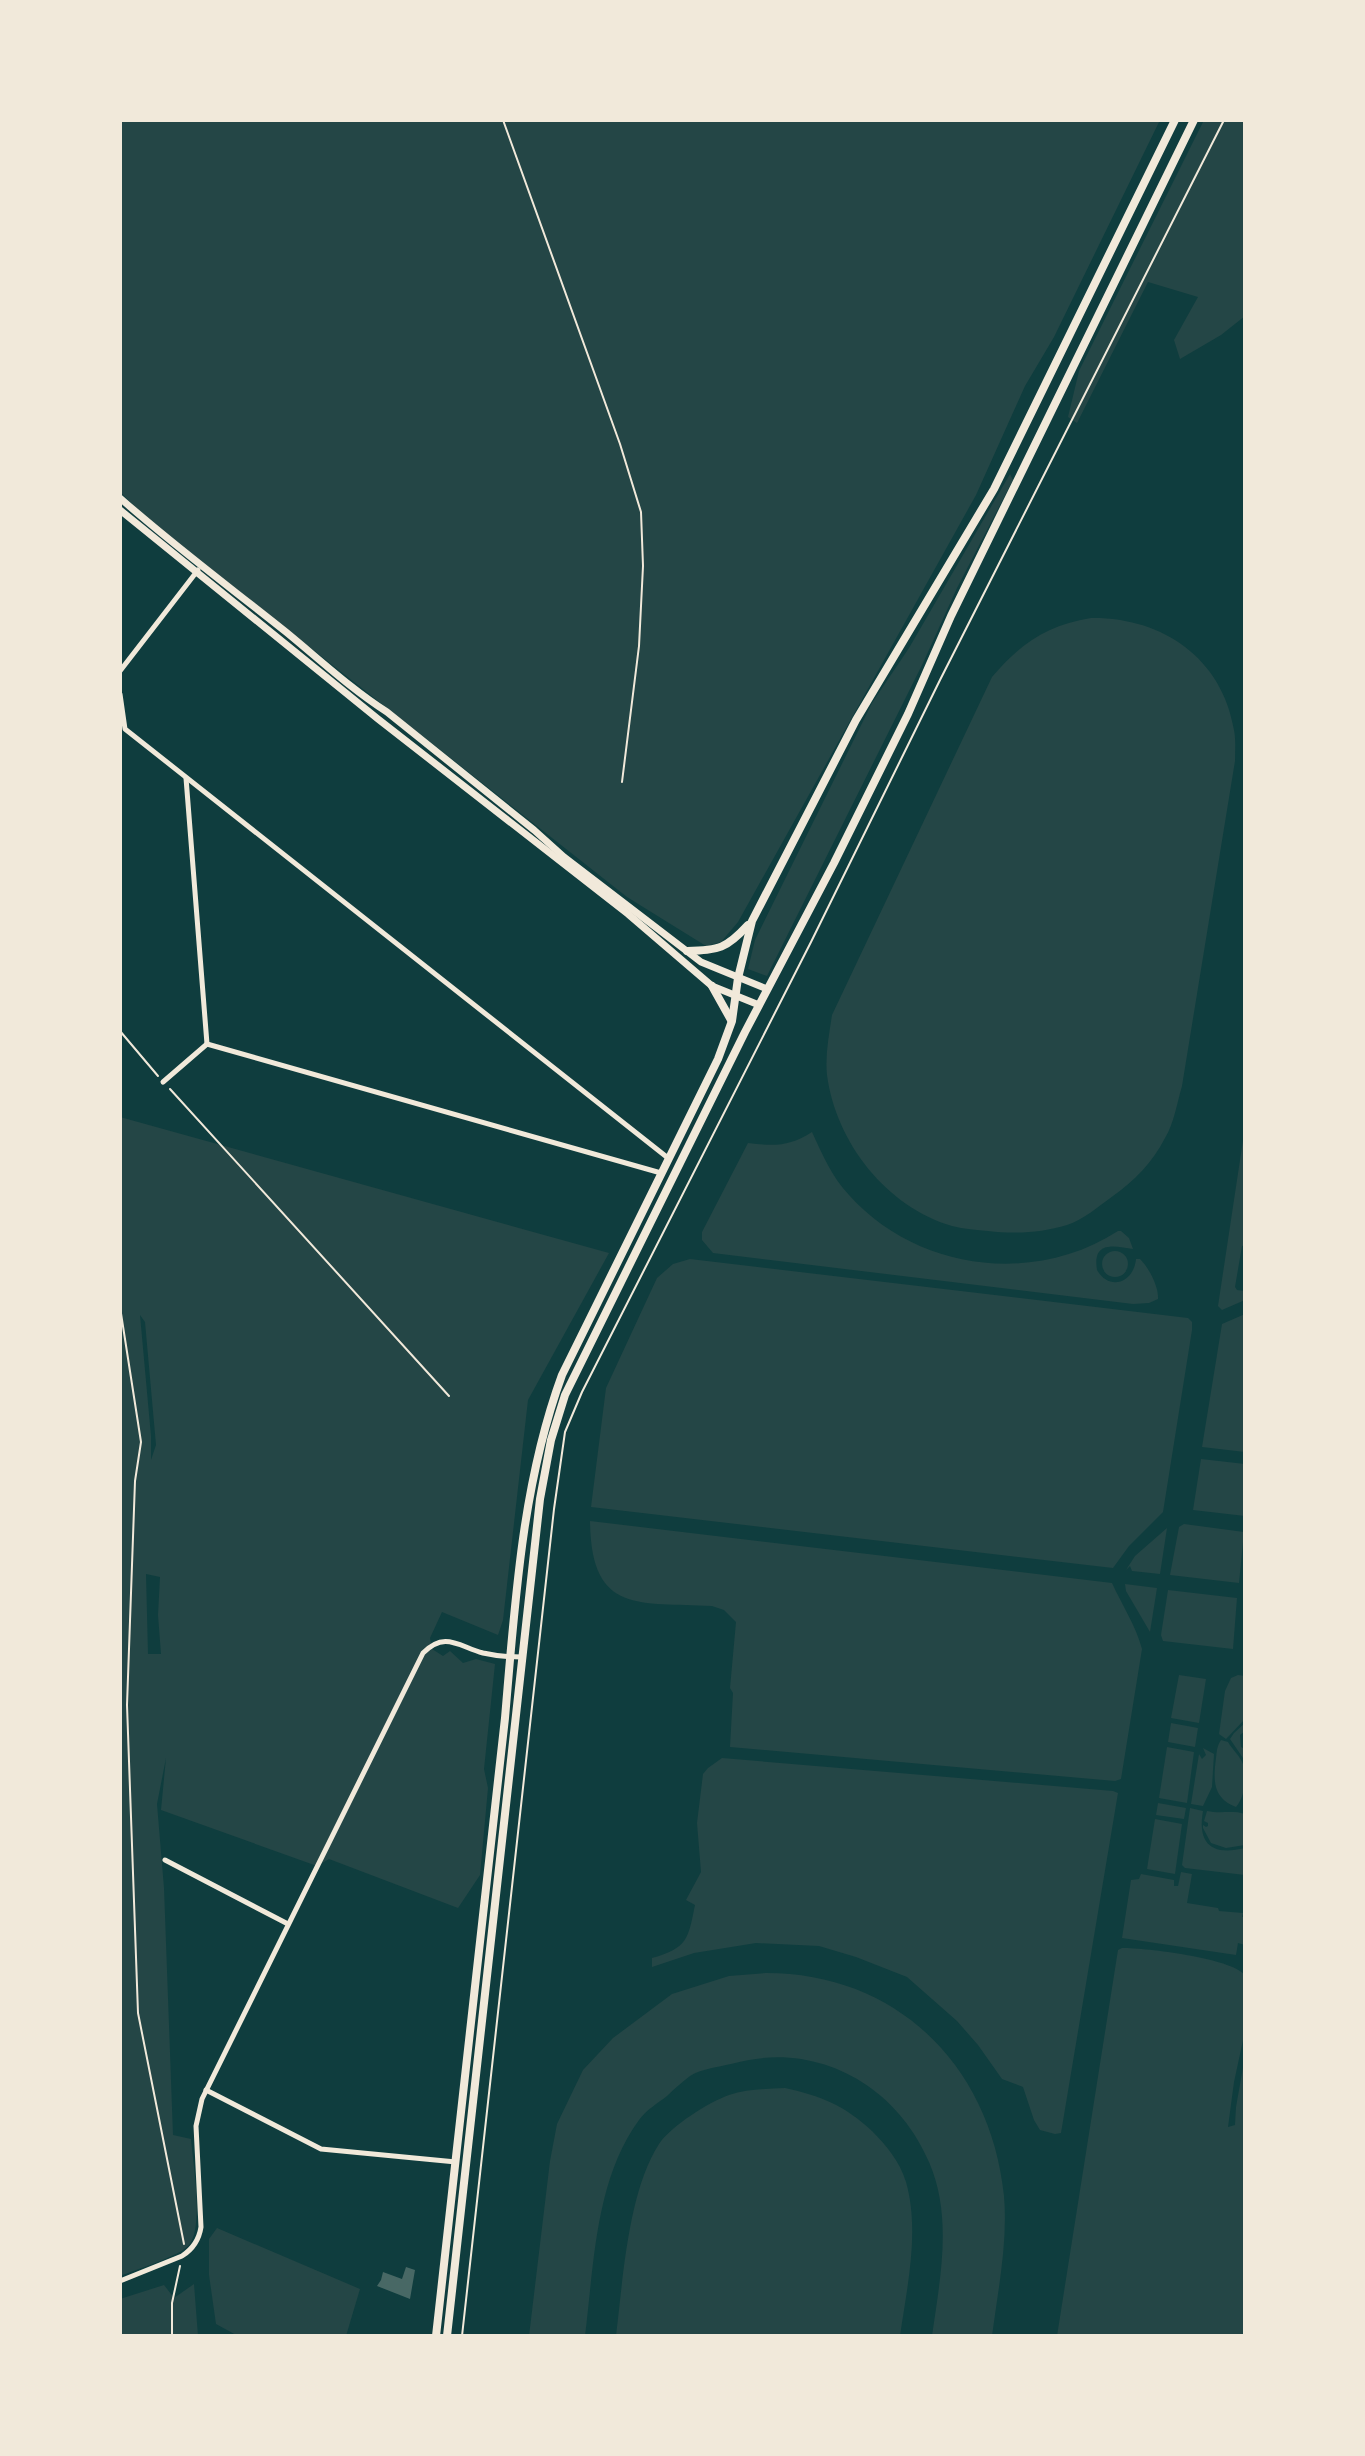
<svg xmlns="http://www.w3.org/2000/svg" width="1365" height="2456" font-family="'Fira Sans',sans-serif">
	<rect width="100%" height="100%" fill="#0f3d3e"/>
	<!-- green -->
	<g fill="#244646" fill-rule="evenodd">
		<path d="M 120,120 L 1160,120 L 1054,337 L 1025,386 L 976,495 L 738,922 L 721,942 L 706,946 L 627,897 L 151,522 L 120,492 Z"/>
		<path d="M 1204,120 L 1245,120 L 1245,316 L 1221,335 L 1180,359 L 1174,340 L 1198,297 L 1148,282 L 1077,423 L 1068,417 L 1079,371 Z"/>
		<path d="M 1010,474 L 1013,480 L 957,588 L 923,663 L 767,976 L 748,969 L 755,940 L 872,703 L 909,648 Z"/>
		<path d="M 1091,618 C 1161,617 1222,657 1234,730 C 1236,740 1235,751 1235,761 L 1182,1086 C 1177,1103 1174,1123 1165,1138 C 1153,1162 1134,1181 1113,1196 C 1099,1206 1083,1220 1067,1225 C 1041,1233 1014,1234 988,1231 C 977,1230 964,1229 952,1226 C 887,1207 836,1143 827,1075 C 825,1055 829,1035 832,1015 L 992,677 C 1020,644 1047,625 1091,618 Z"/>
		<path d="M 120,1117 L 609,1253 L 528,1400 L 503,1620 L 498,1635 L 442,1612 L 430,1638 L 432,1649 L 443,1656 L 450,1651 L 463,1663 L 476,1659 L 495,1664 L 484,1769 L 488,1788 L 480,1875 L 458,1908 L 329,1859 L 317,1866 L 161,1810 L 166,1758 L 157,1804 L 164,1888 L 173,2135 L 191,2139 C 193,2163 204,2226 189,2245 C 180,2256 135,2270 120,2276 ZM 140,1315 L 145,1322 L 156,1445 L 151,1460 L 151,1436 ZM 146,1574 L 160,1577 L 158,1615 L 161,1654 L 148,1654 Z"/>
		<path d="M 1245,1127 L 1245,1245 L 1242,1246 L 1235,1287 L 1237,1290 L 1245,1291 L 1245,1300 L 1222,1310 L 1218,1306 Z"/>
		<path d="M 812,1132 C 822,1154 832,1177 849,1195 C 916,1270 1033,1286 1118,1231 L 1121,1231 L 1129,1238 L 1133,1249 C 1117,1247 1092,1239 1097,1270 C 1110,1292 1134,1282 1136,1259 L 1140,1259 C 1149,1268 1159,1287 1158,1299 L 1149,1303 L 1133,1304 L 713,1253 L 702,1240 L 702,1232 L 748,1143 C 775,1146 788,1147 812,1132 Z"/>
		<circle cx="1115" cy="1264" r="13"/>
		<path d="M 690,1259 L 1188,1318 L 1192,1322 L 1192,1330 L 1163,1512 L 1129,1546 L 1113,1568 L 591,1507 L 606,1388 L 657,1278 L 673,1264 Z"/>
		<path d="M 1245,1314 L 1245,1452 L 1202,1447 L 1222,1324 Z"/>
		<path d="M 1201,1459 L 1245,1464 L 1245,1516 L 1193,1510 Z"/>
		<path d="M 590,1521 L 1112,1583 C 1122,1605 1136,1626 1142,1649 L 1121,1779 L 1115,1781 L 730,1747 L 733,1693 L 730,1688 L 736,1622 L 724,1610 L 712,1606 C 639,1602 591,1615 590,1521 Z"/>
		<path d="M 1184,1524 L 1244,1532 L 1239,1583 L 1170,1575 L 1179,1527 Z"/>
		<path d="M 1167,1528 L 1160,1574 L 1132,1571 L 1130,1566 L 1126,1570 L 1135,1556 Z"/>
		<path d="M 1125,1584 L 1157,1588 L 1150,1632 L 1126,1591 Z"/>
		<path d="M 1168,1590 L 1237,1598 L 1233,1649 L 1163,1641 L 1161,1635 Z"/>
		<path d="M 1179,1675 L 1206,1679 L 1199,1723 L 1171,1718 Z"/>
		<path d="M 1238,1675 L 1245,1676 L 1245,1719 L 1226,1739 L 1219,1734 L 1225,1691 L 1231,1678 Z"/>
		<path d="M 1171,1723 L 1198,1728 L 1195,1747 L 1168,1742 Z"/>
		<path d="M 1245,1723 L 1245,1731 L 1240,1735 L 1241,1747 L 1245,1749 L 1245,1761 L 1230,1739 L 1234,1733 Z"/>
		<path d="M 1221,1740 L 1228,1742 C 1232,1749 1240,1756 1243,1764 C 1247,1777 1245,1797 1236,1807 C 1213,1798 1213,1781 1216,1758 C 1217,1750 1217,1746 1221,1740 Z"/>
		<path d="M 1167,1747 L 1194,1752 L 1187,1803 L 1159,1798 Z"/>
		<path d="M 1203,1748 L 1214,1754 L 1212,1787 L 1203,1806 L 1191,1804 L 1199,1754 L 1202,1759 L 1206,1755 Z"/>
		<path d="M 722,1758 L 1113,1791 L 1118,1793 L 1061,2133 L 1055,2134 L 1040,2130 L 1034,2120 L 1023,2087 L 1002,2079 L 978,2045 L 957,2021 L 907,1977 L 856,1957 L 819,1946 L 756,1943 L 694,1953 L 652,1967 L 652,1958 C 688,1948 688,1939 695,1905 L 686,1900 L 701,1872 L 697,1823 L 703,1774 L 708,1768 Z"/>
		<path d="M 1158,1803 L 1186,1808 L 1184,1819 L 1156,1815 Z"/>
		<path d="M 1190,1808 L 1203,1811 C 1197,1845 1213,1856 1245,1848 L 1245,1875 L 1185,1868 L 1182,1865 Z"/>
		<path d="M 1207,1811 C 1220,1814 1233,1810 1245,1814 L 1245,1845 L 1226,1848 L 1211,1843 L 1203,1828 L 1203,1825 L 1206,1827 L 1208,1826 L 1208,1823 L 1204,1821 Z"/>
		<path d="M 1155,1819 L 1182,1824 L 1175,1874 L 1147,1869 Z"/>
		<path d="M 1181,1872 L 1192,1874 L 1187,1903 L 1218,1908 L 1219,1911 L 1243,1913 L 1242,1917 L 1245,1916 L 1245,1945 L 1238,1943 L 1236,1955 L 1122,1938 L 1131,1880 L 1139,1879 L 1141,1874 L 1174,1880 L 1174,1886 L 1178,1886 Z"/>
		<path d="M 1122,1948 C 1147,1948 1231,1958 1245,1975 L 1245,2031 L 1234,2082 L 1228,2127 L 1235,2125 L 1236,2107 L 1245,2056 L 1245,2336 L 1057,2336 L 1118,1950 Z"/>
		<path d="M 766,1973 C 898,1973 991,2067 1004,2196 C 1008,2242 998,2290 992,2336 L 932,2336 C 940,2279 953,2217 929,2162 C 895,2083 814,2040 731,2064 C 718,2067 701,2069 690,2076 C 682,2082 674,2089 667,2096 C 658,2103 646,2110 639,2120 C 595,2180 594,2265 585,2336 L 529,2336 L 550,2161 L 557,2124 L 583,2070 L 613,2038 L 672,1994 L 729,1976 Z"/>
		<path d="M 785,2088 C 821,2096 844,2105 872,2131 C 886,2145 900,2162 906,2182 C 920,2231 907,2287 900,2336 L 616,2336 C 623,2279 628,2192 659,2144 C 671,2126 709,2102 729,2095 C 747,2089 766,2089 785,2088 Z"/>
		<path d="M 217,2228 L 360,2289 L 346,2336 L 238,2336 L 216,2324 L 209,2275 L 209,2239 Z"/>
		<path d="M 194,2284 L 198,2336 L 120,2336 L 120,2299 L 164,2285 L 174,2298 Z"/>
	</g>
	<!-- building -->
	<path fill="#486865" d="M 406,2267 L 415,2270 L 410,2299 L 377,2286 L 381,2280 L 383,2272 L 402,2279 Z"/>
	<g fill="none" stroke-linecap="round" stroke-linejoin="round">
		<!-- path -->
		<g stroke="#f1e9da" stroke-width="2">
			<path d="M 503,120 L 620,444 L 641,512 L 643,566 L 639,646 L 622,782"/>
			<path d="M 120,1031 L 158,1076"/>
			<path d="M 170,1089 L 449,1396"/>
			<path d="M 120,1307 L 141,1442 L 135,1481 L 127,1705 L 138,2013 L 184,2244"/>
			<path d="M 172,2336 L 172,2303 L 180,2266"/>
			<path d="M 462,2336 L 554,1509 L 565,1432 L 582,1392 L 811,942 L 940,680 L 1224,120"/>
		</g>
		<!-- minor -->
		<g stroke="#f1e9da" stroke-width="5">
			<path d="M 120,671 L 198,570"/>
			<path d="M 120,694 L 125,729 L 668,1158"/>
			<path d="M 186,778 L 207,1044"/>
			<path d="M 207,1044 L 661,1173"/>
			<path d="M 163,1082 L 207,1044"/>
			<path d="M 165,1860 L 288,1924"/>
			<path d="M 206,2090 L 321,2149 L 456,2162"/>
			<path d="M 120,2281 L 182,2256 C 193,2249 199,2240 201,2227 L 196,2126 L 202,2099 L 423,1653 C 445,1631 458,1646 483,1653 C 496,1656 508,1657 522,1657"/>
		</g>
		<!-- secondary -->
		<g stroke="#f1e9da" stroke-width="7">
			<path d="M 120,498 C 173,545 231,588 286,632 C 319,659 351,689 387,712 L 534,830 L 564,857 L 701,962 L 767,989"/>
			<path d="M 120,510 L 378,719 L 628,914 L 712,986 L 759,1005"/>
		</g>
		<!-- primary -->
		<g stroke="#f1e9da" stroke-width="8">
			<path d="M 687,951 C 719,950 726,949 748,925"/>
			<path d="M 712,986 L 731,1020"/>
			<path d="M 436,2336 L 505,1718 C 515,1602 522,1484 562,1375 L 718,1059 L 732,1021 L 738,978 L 752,921 L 856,720 L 994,489 L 1175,120"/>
			<path d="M 447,2336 L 540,1499 L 551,1440 L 565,1395 L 745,1032 L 834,863 L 908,714 L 951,616 L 1194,120"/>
		</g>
	</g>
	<!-- border -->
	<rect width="1365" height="2456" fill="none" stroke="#f1e9da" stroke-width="244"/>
</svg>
